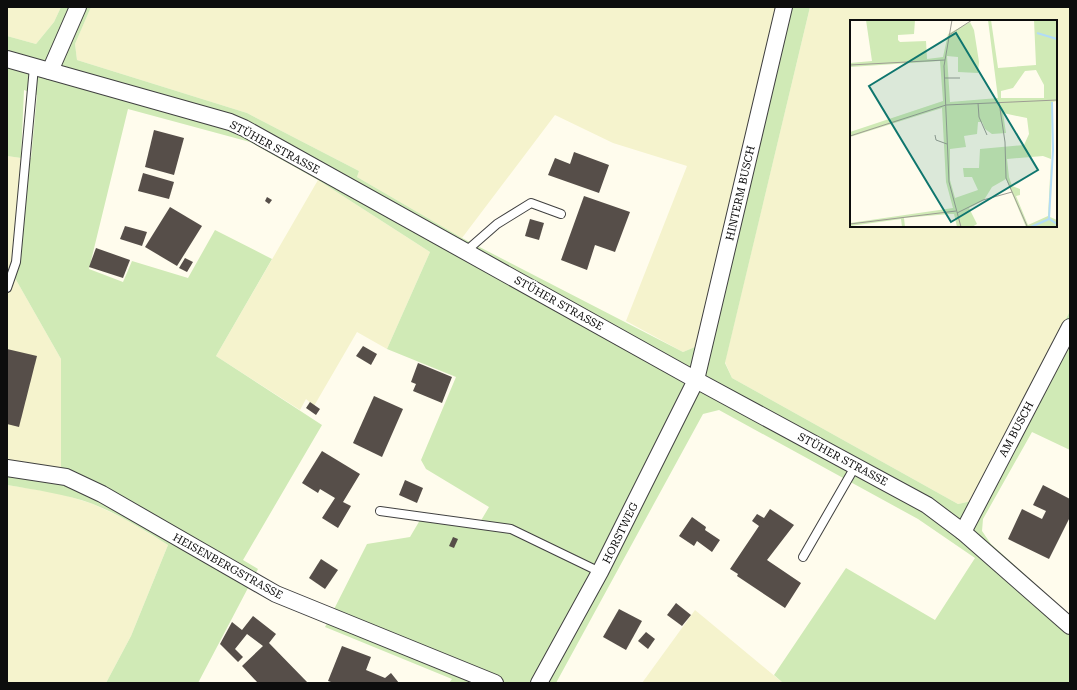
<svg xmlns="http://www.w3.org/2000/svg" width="1077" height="690" font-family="'Roboto Serif',serif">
	<rect width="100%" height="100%" fill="#fffced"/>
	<!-- farmland -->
	<g fill="#f5f3cd" fill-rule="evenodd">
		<path d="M 7,7 L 61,7 L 54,22 L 36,44 L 7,36 Z"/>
		<path d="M 91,7 L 776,7 L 695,347 L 683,352 L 626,321 L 687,166 L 613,143 L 555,115 L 462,238 L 357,177 L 359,171 L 247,113 L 77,60 L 75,44 Z"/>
		<path d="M 810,7 L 1070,7 L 1070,311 L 972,501 L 958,504 L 732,378 L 725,362 ZM 851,21 L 1056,21 L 1056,226 L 851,226 Z"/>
		<path d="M 7,156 L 21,158 L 11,271 L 61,359 L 61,470 L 7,462 Z"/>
		<path d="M 318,180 L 430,252 L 387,349 L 357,332 L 314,406 L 306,399 L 300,410 L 216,356 Z"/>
		<path d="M 7,485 L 58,493 L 93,504 L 125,519 L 168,545 L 131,636 L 106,683 L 7,683 Z"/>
		<path d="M 695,610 L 783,683 L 642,683 Z"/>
	</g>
	<!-- green -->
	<path fill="#d0eab6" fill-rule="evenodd" d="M 61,7 L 91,7 L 75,44 L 77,60 L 247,113 L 359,171 L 357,177 L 462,238 L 683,352 L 695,347 L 776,7 L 810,7 L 725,363 L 732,378 L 958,504 L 972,501 L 1070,311 L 1070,450 L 1032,432 L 983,519 L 982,531 L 991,544 L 1070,615 L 1070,683 L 783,683 L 774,675 L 846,568 L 935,620 L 975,558 L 918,519 L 719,410 L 703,414 L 556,683 L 449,683 L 452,679 L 325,627 L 367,544 L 410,537 L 420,520 L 476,529 L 489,507 L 426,469 L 421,460 L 456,377 L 387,349 L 430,252 L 318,180 L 250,142 L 128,109 L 89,269 L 123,282 L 132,261 L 188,278 L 215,230 L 272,259 L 216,356 L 322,425 L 243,560 L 258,569 L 198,683 L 106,683 L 131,636 L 168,545 C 144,530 120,515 93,504 C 66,494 36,490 7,485 L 7,462 L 61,470 L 61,359 L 11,271 L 21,158 L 7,156 L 7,36 L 36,44 L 54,22 ZM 24,90 L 37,95 L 31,158 L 21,157 Z"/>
	<!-- building -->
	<g fill="#564e49">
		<path d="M 154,130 L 184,138 L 174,175 L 145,167 Z"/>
		<path d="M 574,152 L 609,165 L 599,193 L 548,175 L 555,158 L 570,164 Z"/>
		<path d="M 143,173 L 174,182 L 169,199 L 138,191 Z"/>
		<path d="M 584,196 L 630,212 L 615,252 L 595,245 L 587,270 L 561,260 Z"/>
		<path d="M 267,197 L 272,200 L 269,204 L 265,201 Z"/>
		<path d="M 170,207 L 202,226 L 177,266 L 145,247 Z"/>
		<path d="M 530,219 L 544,223 L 539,240 L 525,236 Z"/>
		<path d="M 125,226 L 147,232 L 142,246 L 120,239 Z"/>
		<path d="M 96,248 L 130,260 L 123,278 L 89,267 Z"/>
		<path d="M 185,258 L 193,262 L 187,272 L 179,268 Z"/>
		<path d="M 363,346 L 377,354 L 371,365 L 356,356 Z"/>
		<path d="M 7,349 L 37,356 L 19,427 L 7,424 Z"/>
		<path d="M 418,363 L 452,377 L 442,403 L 413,391 L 416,384 L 411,382 Z"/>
		<path d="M 374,396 L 403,409 L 382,457 L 353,443 Z"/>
		<path d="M 310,402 L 320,409 L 316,415 L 306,408 Z"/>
		<path d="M 322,451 L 360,474 L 343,502 L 351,506 L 338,528 L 322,518 L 335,498 L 320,489 L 318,493 L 302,483 Z"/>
		<path d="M 405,480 L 423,488 L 417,503 L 399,495 Z"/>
		<path d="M 1043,485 L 1070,499 L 1070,517 L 1049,559 L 1008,539 L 1022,509 L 1042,519 L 1046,511 L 1033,505 Z"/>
		<path d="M 770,509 L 794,525 L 767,560 L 801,583 L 785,608 L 737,576 L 738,574 L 730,569 L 759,526 L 752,521 L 757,514 L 764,518 Z"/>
		<path d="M 692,517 L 706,527 L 705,530 L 720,540 L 712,552 L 697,541 L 694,546 L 679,536 Z"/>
		<path d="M 453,537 L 458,539 L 454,548 L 449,546 Z"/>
		<path d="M 321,559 L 338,570 L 325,589 L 309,578 Z"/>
		<path d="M 676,603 L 691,615 L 682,626 L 667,615 Z"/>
		<path d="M 619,609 L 642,621 L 626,650 L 603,637 Z"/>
		<path d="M 253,616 L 276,634 L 269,643 L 308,683 L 258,683 L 242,666 L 263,646 L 247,634 L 235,649 L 243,657 L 238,662 L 220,644 L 232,622 L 242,630 Z"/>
		<path d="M 646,632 L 655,639 L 648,649 L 638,641 Z"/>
		<path d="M 342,646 L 371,657 L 366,670 L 385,678 L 391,673 L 399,683 L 334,683 L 328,681 Z"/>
	</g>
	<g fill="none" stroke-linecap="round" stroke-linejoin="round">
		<!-- lane casing -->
		<g stroke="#404040" stroke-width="10">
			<g id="lane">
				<path d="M 465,252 L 497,224 L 531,203 L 561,214"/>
				<path d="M 7,288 L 16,262 L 34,67"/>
				<path d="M 380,511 L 511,529 L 600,572"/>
				<path d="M 803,557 L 856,465"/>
			</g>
		</g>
		<!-- street casing -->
		<g stroke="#404040" stroke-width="18">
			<g id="street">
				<path d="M 7,59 L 230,122 L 244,128 L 696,380 L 927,505 L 963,532 L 1070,626"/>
				<path d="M 50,71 L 78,7"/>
				<path d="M 7,468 L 66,477 L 102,494 L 276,594 L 495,683"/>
				<path d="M 963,532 L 1070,327"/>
				<path d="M 539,683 L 600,572 L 696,380 L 784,7"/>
			</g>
		</g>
		<!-- lane -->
		<use href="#lane" stroke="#fff" stroke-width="8"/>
		<!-- street -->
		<use href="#street" stroke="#fff" stroke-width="16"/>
	</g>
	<g text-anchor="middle" stroke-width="4" stroke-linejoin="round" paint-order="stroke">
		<!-- street labels -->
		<g font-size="11" fill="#0d0d0d" stroke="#fff">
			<text transform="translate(275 147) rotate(28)" y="4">STÜHER STRASSE</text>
			<text transform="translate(740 193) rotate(-77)" y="4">HINTERM BUSCH</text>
			<text transform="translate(559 303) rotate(29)" y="4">STÜHER STRASSE</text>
			<text transform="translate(1016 429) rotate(-62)" y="4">AM BUSCH</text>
			<text transform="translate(843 459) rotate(28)" y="4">STÜHER STRASSE</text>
			<text transform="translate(620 533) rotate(-64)" y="4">HORSTWEG</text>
			<text transform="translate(228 566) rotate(29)" y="4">HEISENBERGSTRASSE</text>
		</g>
	</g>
	<!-- overview -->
	<g transform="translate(850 20)">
		<rect width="207" height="207" fill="#fffced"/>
		<path d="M 16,0 L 65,0 L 64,14 L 48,15 L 48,20 L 50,22 L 76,21 L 77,39 L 93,37 L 98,14 L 120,2 L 124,10 L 129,42 L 128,53 L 108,52 L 108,37 L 97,36 L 100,82 L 148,78 L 138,0 L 141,0 L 148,48 L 186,45 L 184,0 L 207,0 L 207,81 L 202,82 L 200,197 L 207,200 L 207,207 L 176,207 L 156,159 L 142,167 L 134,180 L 119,188 L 127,204 L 122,207 L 107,207 L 104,194 L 99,194 L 54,198 L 55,207 L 52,207 L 51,199 L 0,206 L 0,203 L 103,188 L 96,162 L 92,88 L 0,117 L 0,112 L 93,81 L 90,41 L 0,47 L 0,43 L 22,41 ZM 186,50 L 194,65 L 194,78 L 151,78 L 151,71 L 163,68 L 175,51 ZM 153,93 L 177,98 L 179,114 L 174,125 L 130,129 L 129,148 L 113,148 L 114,157 L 122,157 L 128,170 L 105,178 L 100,160 L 100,129 L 116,127 L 114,116 L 127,114 L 128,102 L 132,102 L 135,109 L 142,114 L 156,113 ZM 193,136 L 201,139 L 198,196 L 178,205 L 166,176 L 170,175 L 170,169 L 162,166 L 159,157 L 157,139 Z" fill="#d0eab6" fill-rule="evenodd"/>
		<path fill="none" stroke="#b1dbf7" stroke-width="2" d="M 187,13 L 207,19M 199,199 L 203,130 L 202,82M 181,207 L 199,199 L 207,204"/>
		<path fill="none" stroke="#9e9c93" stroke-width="1" d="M 102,0 L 94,46 L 99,162 L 111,207M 99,15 L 122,0M 0,45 L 95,40M 95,58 L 110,58M 149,82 L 155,122 L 156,158 L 177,206M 128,83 L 129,97 L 137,115M 85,115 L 86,120 L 97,124M 0,116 L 96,85 L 207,80M 107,193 L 133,180 L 162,172M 0,204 L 106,191"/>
		<path fill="#0f766e" fill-opacity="0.15" stroke="#0f766e" stroke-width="2" d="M 106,13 L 188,150 L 101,202 L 19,66 Z"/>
		<rect width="207" height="207" fill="none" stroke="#0d0d0d" stroke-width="2"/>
	</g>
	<!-- border -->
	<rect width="1077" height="690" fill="none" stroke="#0d0d0d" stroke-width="16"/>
</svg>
